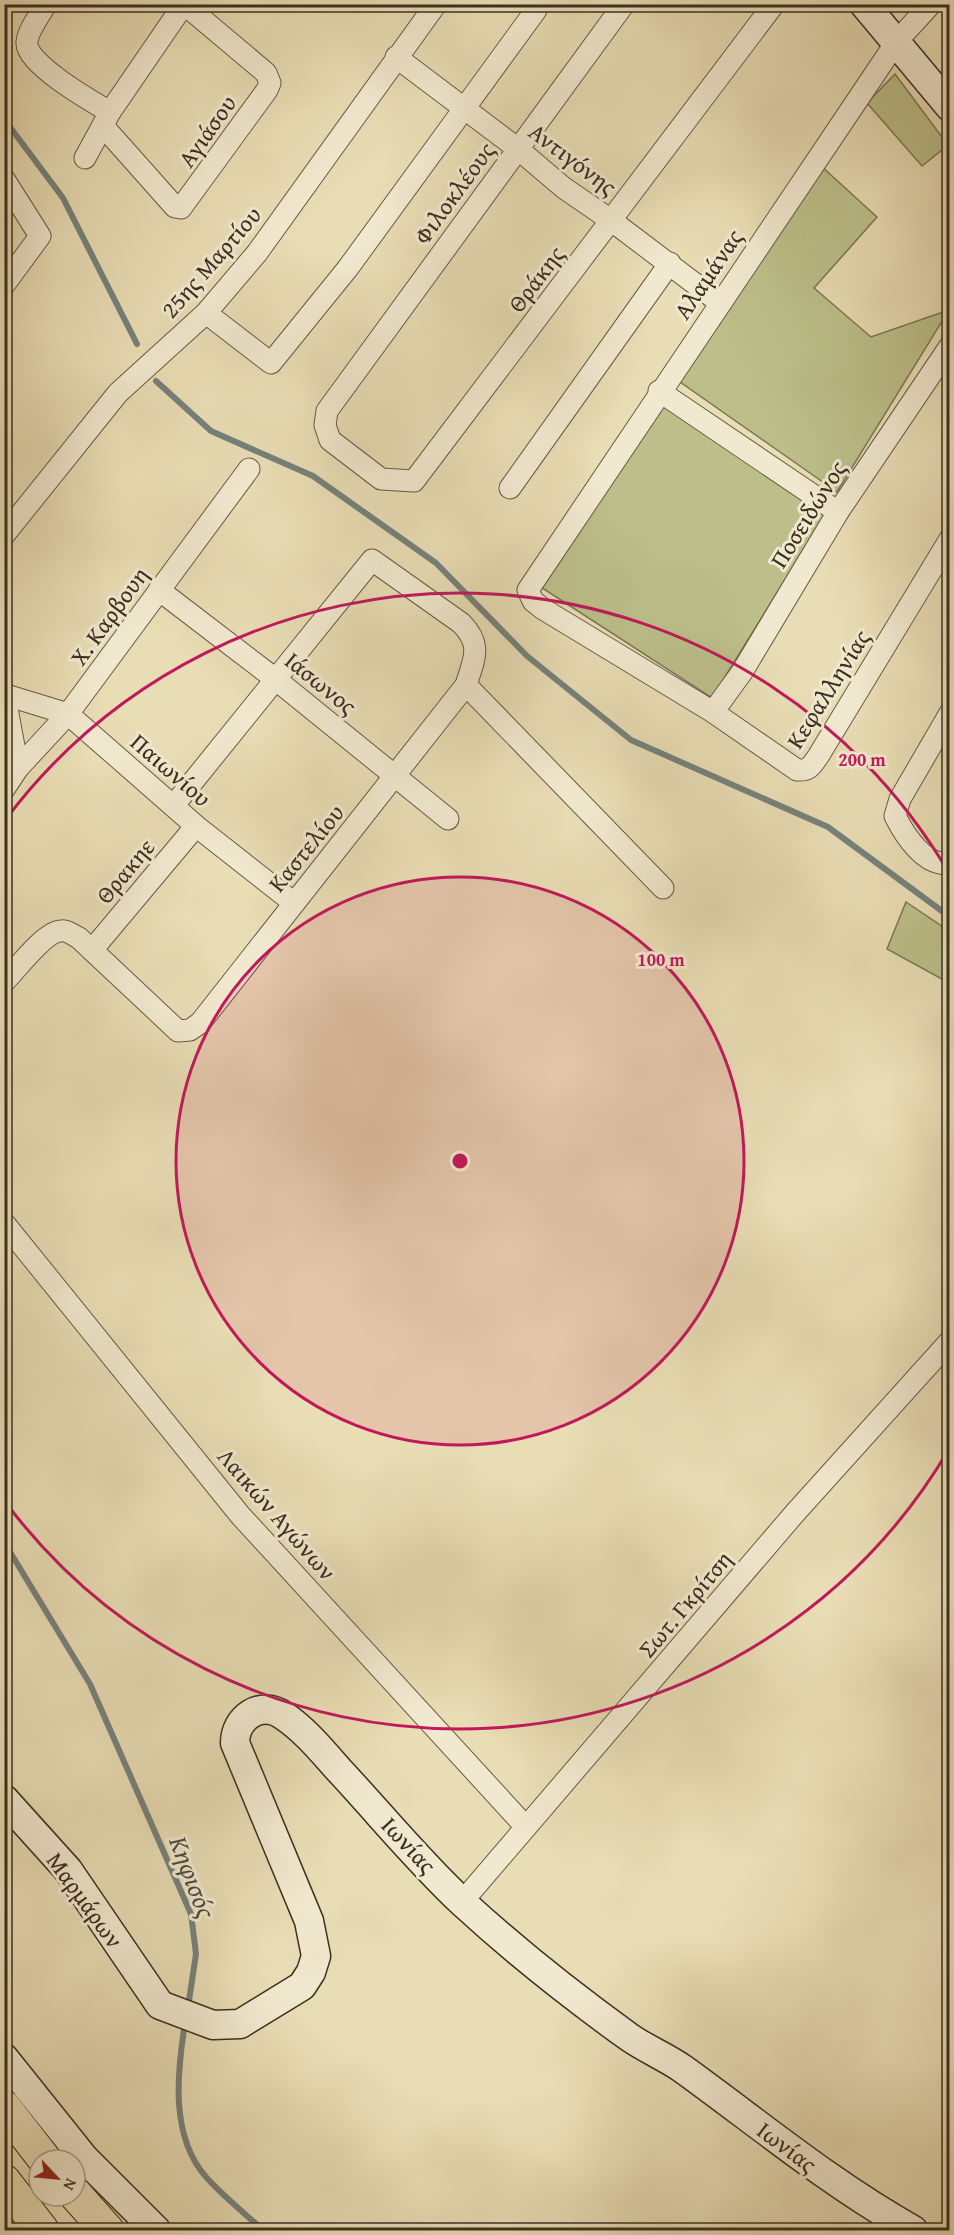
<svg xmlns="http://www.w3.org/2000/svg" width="954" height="2235" font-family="'Gentium Book Plus',serif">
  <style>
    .green { fill: #bcbf8a; stroke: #7c7855; stroke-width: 1.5 }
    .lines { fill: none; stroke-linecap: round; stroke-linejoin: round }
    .stream { stroke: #76827c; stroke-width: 6 }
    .street-casing { stroke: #665b45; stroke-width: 23 }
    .secondary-casing { stroke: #3b3020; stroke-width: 31 }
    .highway-casing { stroke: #3b3020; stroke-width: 35 }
    .street { stroke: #f1e9cf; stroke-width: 21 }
    .secondary { stroke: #f1e9cf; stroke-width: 28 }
    .highway { stroke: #e9ddb5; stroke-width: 33 }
    .ring { fill: none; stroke: #c2185b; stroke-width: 3 }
    .labels { text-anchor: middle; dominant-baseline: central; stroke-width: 6; stroke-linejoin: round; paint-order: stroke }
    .street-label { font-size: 24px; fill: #3b3020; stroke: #f1e9cf }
    .water-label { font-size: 26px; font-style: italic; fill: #4f4b3f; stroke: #f1e9cf }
    .centre { fill: #c2185b; stroke: #f1e9cf; stroke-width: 3 }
    .ring-label { font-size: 18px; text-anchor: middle; font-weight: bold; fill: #c2185b; stroke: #f1e9cf; stroke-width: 6; stroke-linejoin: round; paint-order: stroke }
  </style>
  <rect width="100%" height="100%" fill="#e9ddb5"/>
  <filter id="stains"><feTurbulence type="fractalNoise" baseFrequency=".00333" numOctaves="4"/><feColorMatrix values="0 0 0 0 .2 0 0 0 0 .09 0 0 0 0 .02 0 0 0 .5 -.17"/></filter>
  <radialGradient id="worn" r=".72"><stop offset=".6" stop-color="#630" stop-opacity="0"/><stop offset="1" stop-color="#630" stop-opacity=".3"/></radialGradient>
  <g class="green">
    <path d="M 895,74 L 948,145 L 922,166 L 867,103 Z"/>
    <path d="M 820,165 L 877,217 L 814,288 L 871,337 L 949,310 L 837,492 L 673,377 Z"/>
    <path d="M 659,400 L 826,513 L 712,698 L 533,582 Z"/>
    <path d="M 906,902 L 949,931 L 949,983 L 887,949 Z"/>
  </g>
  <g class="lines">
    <g class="stream">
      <path d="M 4,119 L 63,198 L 137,344"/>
      <path d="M 156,381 L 211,431 L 313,476 L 436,563 L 527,656 L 631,740 L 828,827 L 950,917"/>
      <path d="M 4,1542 L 90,1684 L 191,1914 L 196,1954 L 188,2007"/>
      <path d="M 185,2023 C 177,2073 170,2136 206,2177 C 223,2196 244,2213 263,2230"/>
    </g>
    <defs>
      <g id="street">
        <path d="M 46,4 C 40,15 28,30 27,42 C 24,63 93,102 110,112"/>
        <path d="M 624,4 L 327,411 L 325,425 L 330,440 L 381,479 L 414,481 L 774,4"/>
        <path d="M 931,4 L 897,41 L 528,590 L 533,601 L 543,609 L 713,712 L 797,770 C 810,771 812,765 819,755 L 950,539"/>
        <path d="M 396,57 L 518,149 L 564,188 L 612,221 L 719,302"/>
        <path d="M 103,126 L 175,207 L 181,208 L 267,90 L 270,83 L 266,73 L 184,4"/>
        <path d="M 85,158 L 110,112 L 184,4"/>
        <path d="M 4,179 L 40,236 L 4,285"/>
        <path d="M 206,313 L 271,363 L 348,268 L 536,10"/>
        <path d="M 659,391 L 838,512"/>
        <path d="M 510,488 L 670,263"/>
        <path d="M 4,535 L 118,393 L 206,313 L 257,253 L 436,4"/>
        <path d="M 159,590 L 274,678 L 448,819"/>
        <path d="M 466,685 L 663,888"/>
        <path d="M 4,692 L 18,768"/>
        <path d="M 6,695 L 68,714 L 196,826 L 294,903"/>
        <path d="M 713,712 L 742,672 L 838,512 L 950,346"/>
        <path d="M 950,713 L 900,799 L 895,816 C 904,834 925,868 950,863"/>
        <path d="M 4,789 L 18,768 L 68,714 L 249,469"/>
        <path d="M 92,950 L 196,826"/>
        <path d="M 4,982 C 16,970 45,931 61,931 C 67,930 73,935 79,938 L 178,1031 L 190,1030 L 200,1023 L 466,685 C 474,659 483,645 461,623 L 372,560 L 174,805"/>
        <path d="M 4,1223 L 240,1515 L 525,1826"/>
        <path d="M 462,1902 L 795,1513 L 950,1341"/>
      </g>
      <g id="secondary">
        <path d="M 864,4 L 950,107"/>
        <path d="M 4,1799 L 68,1870 L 160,2005 L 213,2025 L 240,2024 L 302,1986 L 311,1972 L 316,1956 L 309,1921 L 235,1743 C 235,1718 261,1699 284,1716 C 305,1730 322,1751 339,1770 C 380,1814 419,1862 463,1903 C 514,1950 572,1996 629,2037 C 646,2049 666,2057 683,2069 C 759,2124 831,2184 913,2230"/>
        <path d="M 4,2058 L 84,2158 L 156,2230"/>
      </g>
      <g id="highway">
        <path d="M 4,2107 L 45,2160"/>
        <path d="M 4,2181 L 42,2230"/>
        <path d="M 75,2194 L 107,2230"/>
      </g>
    </defs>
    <use href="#street" class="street-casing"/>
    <use href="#secondary" class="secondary-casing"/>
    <use href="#highway" class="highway-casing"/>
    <use href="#street" class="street"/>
    <use href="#secondary" class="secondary"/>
    <use href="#highway" class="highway"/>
  </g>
  <circle cx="460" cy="1161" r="284" fill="#c2185b" fill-opacity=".12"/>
  <g class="ring">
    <circle cx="460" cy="1161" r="284"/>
    <path d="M949 1449A568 568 0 0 1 6 1503M6 819A568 568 0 0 1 949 873"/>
  </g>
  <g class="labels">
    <g class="street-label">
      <text transform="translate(207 131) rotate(-55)">Αγιάσου</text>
      <text transform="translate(573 159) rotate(37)">Αντιγόνης</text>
      <text transform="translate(454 193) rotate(-54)">Φιλοκλέους</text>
      <text transform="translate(211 262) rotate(-49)">25ης Μαρτίου</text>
      <text transform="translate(708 274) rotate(-56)">Αλαμάνας</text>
      <text transform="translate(536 279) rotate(-53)">Θράκης</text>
      <text transform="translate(808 514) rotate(-58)">Ποσειδώνος</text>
      <text transform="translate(109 616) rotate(-54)">Χ. Καρβουη</text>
      <text transform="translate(321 683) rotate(39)">Ιάσωνος</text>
      <text transform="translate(828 689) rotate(-58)">Κεφαλληνίας</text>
      <text transform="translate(171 770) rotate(41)">Παιωνίου</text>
      <text transform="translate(306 848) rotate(-51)">Καστελίου</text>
      <text transform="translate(125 871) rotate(-50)">Θρακηε</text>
      <text transform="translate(277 1514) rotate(49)">Λαικών Αγώνων</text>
      <text transform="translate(685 1604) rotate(-50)">Σωτ. Γκρίτση</text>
      <text transform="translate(409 1845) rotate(47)">Ιωνίας</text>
      <text transform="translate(85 1900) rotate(54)">Μαρμάρων</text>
      <text transform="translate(787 2147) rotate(37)">Ιωνίας</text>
    </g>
    <g class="water-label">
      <text transform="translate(193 1877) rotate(69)">Κηφισός</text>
    </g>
  </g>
  <circle cx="460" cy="1161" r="9" class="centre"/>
  <g class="ring-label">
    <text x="862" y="766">200 m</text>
    <text x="661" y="966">100 m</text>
  </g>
  <rect width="954" height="2235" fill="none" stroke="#e9ddb5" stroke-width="24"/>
  <rect x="6" y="6" width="942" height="2223" fill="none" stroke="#3b3020" stroke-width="3"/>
  <rect x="12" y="12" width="930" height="2211" fill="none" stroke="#3b3020" stroke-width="1.5"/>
  <g transform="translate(57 2178) rotate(116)"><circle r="28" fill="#f1e9cf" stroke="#a89f89" stroke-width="1.5"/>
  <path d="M0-4.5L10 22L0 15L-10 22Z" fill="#8f2418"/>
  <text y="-9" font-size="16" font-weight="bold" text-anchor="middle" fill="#3b3020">N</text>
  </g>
  <rect width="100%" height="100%" filter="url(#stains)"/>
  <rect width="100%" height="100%" fill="url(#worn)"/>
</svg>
